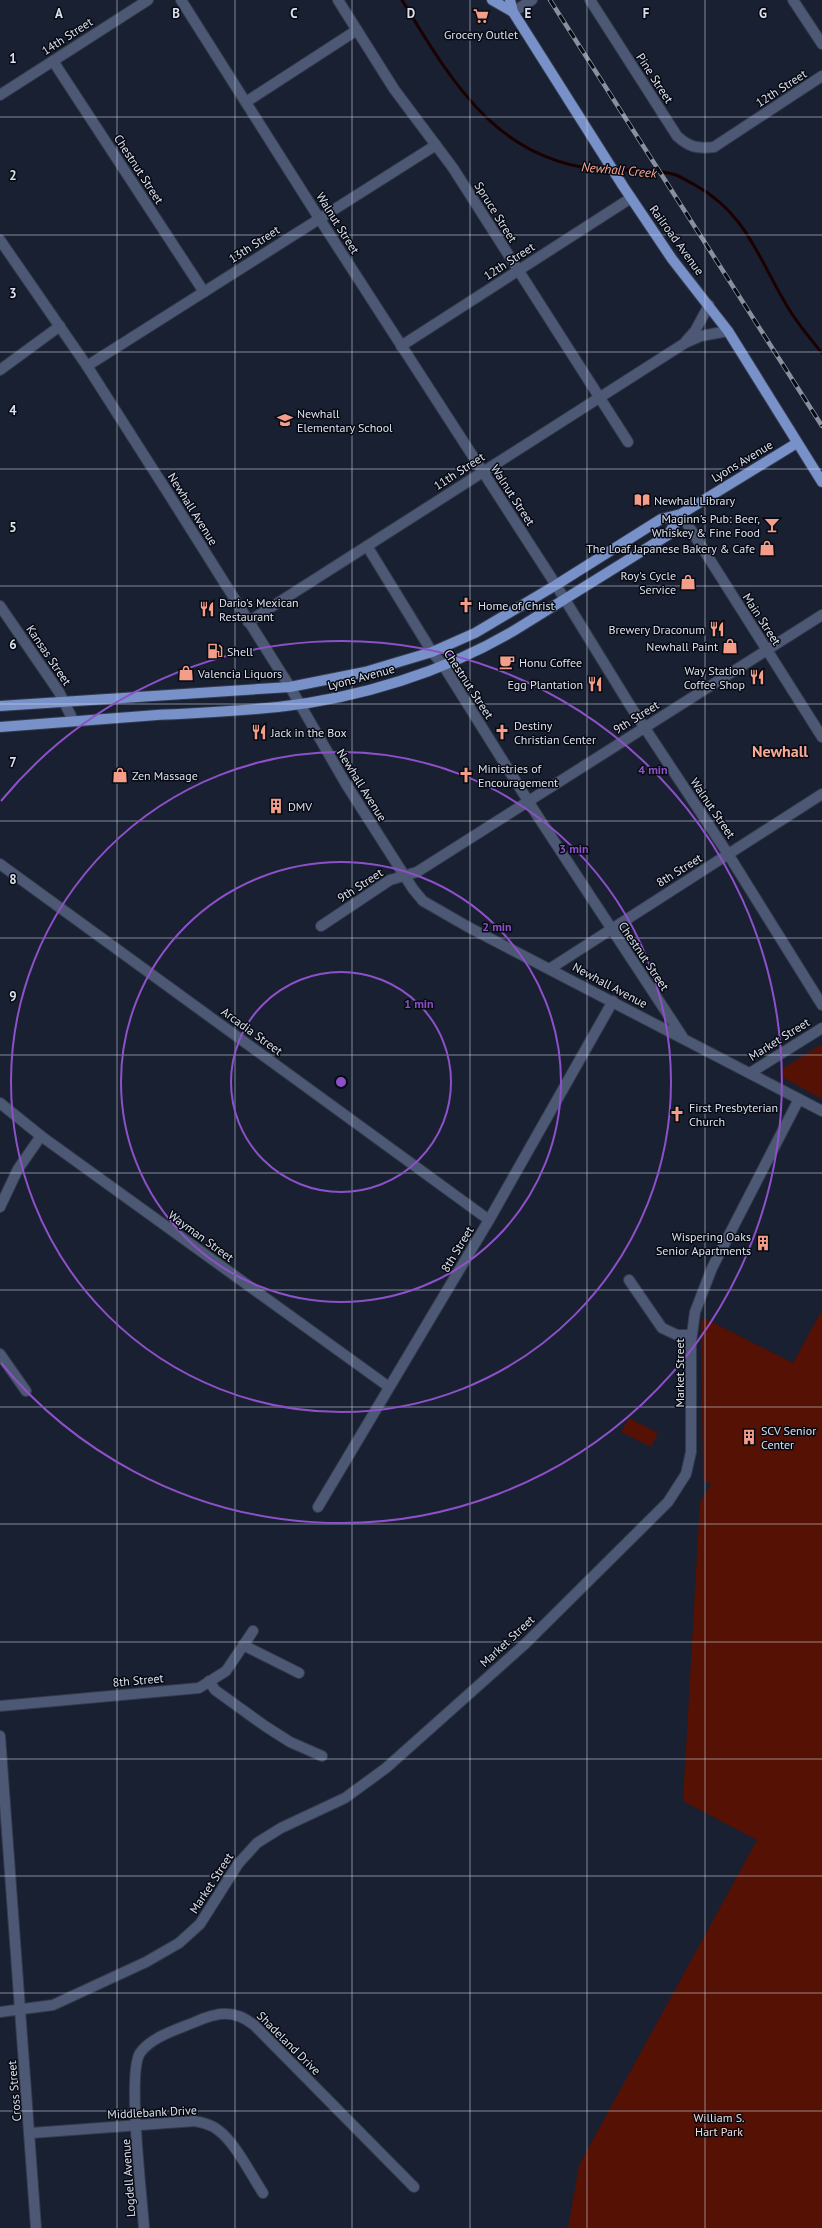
<svg xmlns="http://www.w3.org/2000/svg" width="822" height="2228" font-family="'PT Sans',sans-serif">
  <style>
    .green { fill: #551103 }
    .lines { fill: none; stroke-linecap: round; stroke-linejoin: round }
    .stream { stroke: #1b0000; stroke-width: 3 }
    .minor-casing { stroke: #333b4c; stroke-width: 12 }
    .major-casing { stroke: #333b4c; stroke-width: 12 }
    .minor { stroke: #4d5974; stroke-width: 10 }
    .major { stroke: #7891c9; stroke-width: 10 }
    .rail-casing { stroke: #89909f; stroke-width: 4.5 }
    .rail { stroke: #070a12; stroke-width: 3; stroke-dasharray: 9; stroke-linecap: butt }
    .grid { fill: none; stroke: #dae0ed; stroke-width: 1; stroke-opacity: 0.55 }
    .ring { fill: none; stroke: #8e50c8; stroke-width: 2 }
    .labels { text-anchor: middle; dominant-baseline: central; stroke-width: 3; stroke-linejoin: round; paint-order: stroke }
    .poi-label { font-size: 12px; fill: #dae0ed; stroke: #070a12; text-anchor: start }
    .street-label { font-size: 12px; fill: #dae0ed; stroke: #070a12 }
    .park-label { font-size: 12px; fill: #f4dcd7; stroke: #070a12 }
    .water-label { font-size: 13px; font-style: italic; fill: #ffa894; stroke: #070a12 }
    .district-label { font-size: 16px; font-weight: bold; fill: #f9a896; stroke: #070a12 }
    .grid-label { font-size: 13px; text-anchor: middle; font-weight: bold; fill: #dae0ed; stroke: #070a12; stroke-width: 3; stroke-linejoin: round; paint-order: stroke }
    .centre { fill: #8e50c8; stroke: #070a12; stroke-width: 2 }
    .ring-label { font-size: 12px; text-anchor: middle; font-weight: bold; fill: #8e50c8; stroke: #070a12; stroke-width: 3; stroke-linejoin: round; paint-order: stroke }
  </style>
  <rect width="100%" height="100%" fill="#182032"/>
  <g class="green">
    <path d="M 822,1044 L 822,1099 L 782,1077 L 782,1069 Z"/>
    <path d="M 822,1310 L 822,2228 L 568,2228 L 579,2165 L 757,1840 L 683,1801 L 700,1502 L 711,1484 L 703,1480 L 701,1320 L 706,1319 L 712,1322 L 793,1363 Z"/>
    <path d="M 629,1418 L 658,1433 L 651,1447 L 621,1432 Z"/>
  </g>
  <g class="lines">
    <g class="stream">
      <path d="M 402,0 C 453,84 500,166 610,170"/>
      <path d="M 616,170 C 635,170 657,169 676,175 C 683,178 689,182 695,185 C 744,212 757,254 783,299 C 794,319 808,336 822,353"/>
    </g>
    <defs>
      <g id="minor">
        <path d="M 181,0 L 319,218 L 556,585 L 631,707 L 728,854 L 822,1005"/>
        <path d="M 338,0 L 394,89 L 453,168 L 628,442"/>
        <path d="M 590,0 L 677,136 C 689,147 697,149 714,147 L 822,76"/>
        <path d="M 793,0 L 822,44"/>
        <path d="M 513,12 L 532,0"/>
        <path d="M 53,61 L 204,292"/>
        <path d="M 0,95 L 148,0"/>
        <path d="M 246,102 L 357,30"/>
        <path d="M 0,240 L 87,366 L 168,493 L 290,687 L 346,784 L 413,889 L 423,901 L 470,928 L 822,1111"/>
        <path d="M 686,341 L 695,331 L 709,305"/>
        <path d="M 401,346 L 631,198"/>
        <path d="M 87,366 L 436,145"/>
        <path d="M 0,370 L 60,326"/>
        <path d="M 681,514 L 822,737"/>
        <path d="M 367,546 L 432,652 L 443,665 L 535,812 L 682,1036"/>
        <path d="M 0,606 L 59,692 L 73,720"/>
        <path d="M 248,622 L 685,343 L 701,336 L 728,331"/>
        <path d="M 0,864 L 489,1220"/>
        <path d="M 321,926 L 390,880 L 417,872 L 822,615"/>
        <path d="M 551,968 L 822,794"/>
        <path d="M 750,1073 L 822,1028"/>
        <path d="M 0,1103 L 41,1136 L 389,1387"/>
        <path d="M 0,1207 L 18,1169 L 41,1136"/>
        <path d="M 629,1280 L 662,1328 L 677,1335 L 691,1335"/>
        <path d="M 0,1354 L 26,1391"/>
        <path d="M 318,1507 L 489,1220 L 613,1001"/>
        <path d="M 243,1645 L 299,1673"/>
        <path d="M 209,1681 L 215,1690 L 265,1726 L 290,1742 L 322,1756"/>
        <path d="M 0,1706 L 199,1688 L 226,1671 L 253,1631"/>
        <path d="M 0,1736 L 36,2228"/>
        <path d="M 0,2012 L 53,2005 L 146,1962 L 179,1943 L 200,1924 L 238,1864 L 257,1843 L 281,1828 L 345,1798 L 386,1768 L 525,1644 L 668,1502 L 686,1474 L 691,1452 L 691,1342 L 695,1312 L 712,1268 L 799,1099"/>
        <path d="M 31,2133 L 195,2121 C 203,2123 211,2124 218,2130 C 235,2142 251,2175 263,2193"/>
        <path d="M 144,2228 C 142,2198 127,2073 140,2053 C 151,2037 178,2029 195,2022 C 217,2012 234,2009 254,2025 L 414,2187"/>
      </g>
      <g id="major">
        <path d="M 492,0 L 513,12"/>
        <path d="M 510,0 L 513,12 L 623,186 L 672,259 L 728,331 L 822,482"/>
        <path d="M 0,706 L 290,687 L 365,672 L 432,652 L 475,633 L 556,585 L 661,519 L 681,514 L 797,443"/>
        <path d="M 0,727 C 52,723 105,719 157,715 C 197,713 238,711 278,707 C 360,698 444,672 515,630 L 668,535 L 681,514"/>
      </g>
    </defs>
    <use href="#minor" class="minor-casing"/>
    <use href="#major" class="major-casing"/>
    <use href="#minor" class="minor"/>
    <use href="#major" class="major"/>
    <defs>
      <path id="rail" d="M 550,0 L 822,426"/>
    </defs>
    <use href="#rail" class="rail-casing"/>
    <use href="#rail" class="rail"/>
  </g>
  <path class="grid" d="M 117,0 L 117,2228M 235,0 L 235,2228M 352,0 L 352,2228M 470,0 L 470,2228M 587,0 L 587,2228M 705,0 L 705,2228M 0,117 L 822,117M 0,235 L 822,235M 0,352 L 822,352M 0,469 L 822,469M 0,586 L 822,586M 0,704 L 822,704M 0,821 L 822,821M 0,938 L 822,938M 0,1055 L 822,1055M 0,1173 L 822,1173M 0,1290 L 822,1290M 0,1407 L 822,1407M 0,1524 L 822,1524M 0,1642 L 822,1642M 0,1759 L 822,1759M 0,1876 L 822,1876M 0,1993 L 822,1993M 0,2111 L 822,2111"/>
  <g class="ring">
    <circle cx="341" cy="1082" r="110"/>
    <circle cx="341" cy="1082" r="220"/>
    <circle cx="341" cy="1082" r="330"/>
    <path d="M1 801A441 441 0 1 1 1 1363"/>
  </g>
  <defs>
    <symbol id="supermarket-bare" viewBox="-9 -9 18 18"><path d="M-6-5.5h2.5l.6 2H6L4.5 2H-2.5L-4.4-4H-6ZM-1.5 3.2a1.3 1.3 0 1 0 .1 0ZM3 3.2a1.3 1.3 0 1 0 .1 0Z" fill="#f49e8a" stroke="#070a12" stroke-width="2.5" paint-order="stroke"/></symbol>
    <symbol id="school-bare" viewBox="-9 -9 18 18"><path d="M0-5L7-2L0 1L-7-2ZM-4 1L0 2.5L4 1V4Q0 6-4 4Z" fill="#f49e8a" stroke="#070a12" stroke-width="2.5" paint-order="stroke"/></symbol>
    <symbol id="library-bare" viewBox="-9 -9 18 18"><path d="M-6-4Q-3-5.5-.7-3.5V5Q-3 3-6 4ZM6-4Q3-5.5 .7-3.5V5Q3 3 6 4Z" fill="#f49e8a" stroke="#070a12" stroke-width="2.5" paint-order="stroke"/></symbol>
    <symbol id="bar-bare" viewBox="-9 -9 18 18"><path d="M-6-5H6L.8 .8V4.5H3.5V6h-7V4.5H-.8V.8Z" fill="#f49e8a" stroke="#070a12" stroke-width="2.5" paint-order="stroke"/></symbol>
    <symbol id="shop-bare" viewBox="-9 -9 18 18"><path d="M-5-2.5h2.3a2.7 3.5 0 0 1 5.4 0H5L5.5 6h-11ZM-1.5-2.5h3a1.5 2.3 0 0 0-3 0Z" fill="#f49e8a" stroke="#070a12" stroke-width="2.5" paint-order="stroke"/></symbol>
    <symbol id="church-bare" viewBox="-9 -9 18 18"><path d="M-1.2-6h2.4v3.5h3.3v2.4h-3.3V6h-2.4V-.1h-3.3v-2.4h3.3Z" fill="#f49e8a" stroke="#070a12" stroke-width="2.5" paint-order="stroke"/></symbol>
    <symbol id="restaurant-bare" viewBox="-9 -9 18 18"><path d="M-5-6h1v4h1v-4h1v4h1v-4h1v5L-1.5 .5V6h-2V.5L-5-1ZM5-6V6H3V1.5H1.5Q1.5-4 5-6Z" fill="#f49e8a" stroke="#070a12" stroke-width="2.5" paint-order="stroke"/></symbol>
    <symbol id="fuel-bare" viewBox="-9 -9 18 18"><path d="M-5.5-6h7V0h2V4h1.3V-2.5L3-4.5l.8-.8L6-3V5H2.5V1h-1V6h-7ZM-4.2-4.7v3.2H.2V-4.7Z" fill="#f49e8a" stroke="#070a12" stroke-width="2.5" paint-order="stroke"/></symbol>
    <symbol id="cafe-bare" viewBox="-9 -9 18 18"><path d="M-5.5-4.5H6V0H3Q3 3.5 0 3.5H-2.5Q-5.5 3.5-5.5 0ZM3-3.2v2h1.7v-2ZM-6 4.5H4V6H-6Z" fill="#f49e8a" stroke="#070a12" stroke-width="2.5" paint-order="stroke"/></symbol>
    <symbol id="building-bare" viewBox="-9 -9 18 18"><path d="M-4-6H4V6H1V3H-1V6H-4ZM-2.5-4.3h1.7v1.8h-1.7ZM.8-4.3h1.7v1.8H.8ZM-2.5-1h1.7V.8h-1.7ZM.8-1h1.7V.8H.8Z" fill="#f49e8a" stroke="#070a12" stroke-width="2.5" paint-order="stroke"/></symbol>
  </defs>
  <g fill-rule="evenodd">
    <use href="#supermarket-bare" x="470" y="5" width="22" height="22"/>
    <use href="#school-bare" x="274" y="409" width="22" height="22"/>
    <use href="#library-bare" x="631" y="489" width="22" height="22"/>
    <use href="#bar-bare" x="761" y="514" width="22" height="22"/>
    <use href="#shop-bare" x="756" y="537" width="22" height="22"/>
    <use href="#shop-bare" x="677" y="571" width="22" height="22"/>
    <use href="#church-bare" x="455" y="594" width="22" height="22"/>
    <use href="#restaurant-bare" x="196" y="598" width="22" height="22"/>
    <use href="#restaurant-bare" x="706" y="618" width="22" height="22"/>
    <use href="#shop-bare" x="719" y="635" width="22" height="22"/>
    <use href="#fuel-bare" x="204" y="640" width="22" height="22"/>
    <use href="#cafe-bare" x="496" y="651" width="22" height="22"/>
    <use href="#shop-bare" x="175" y="662" width="22" height="22"/>
    <use href="#restaurant-bare" x="746" y="666" width="22" height="22"/>
    <use href="#restaurant-bare" x="584" y="673" width="22" height="22"/>
    <use href="#restaurant-bare" x="248" y="721" width="22" height="22"/>
    <use href="#church-bare" x="491" y="721" width="22" height="22"/>
    <use href="#shop-bare" x="109" y="764" width="22" height="22"/>
    <use href="#church-bare" x="455" y="764" width="22" height="22"/>
    <use href="#building-bare" x="265" y="795" width="22" height="22"/>
    <use href="#church-bare" x="666" y="1103" width="22" height="22"/>
    <use href="#building-bare" x="752" y="1232" width="22" height="22"/>
    <use href="#building-bare" x="738" y="1426" width="22" height="22"/>
  </g>
  <g class="labels">
    <g class="poi-label">
      <text x="481" y="34" text-anchor="middle">Grocery Outlet</text>
      <text x="297" y="413">Newhall<tspan x="297" dy="14">Elementary School</tspan></text>
      <text x="654" y="500">Newhall Library</text>
      <text x="760" y="518" text-anchor="end">Maginn's Pub: Beer,<tspan x="760" dy="14">Whiskey &amp; Fine Food</tspan></text>
      <text x="755" y="548" text-anchor="end">The Loaf Japanese Bakery &amp; Cafe</text>
      <text x="676" y="575" text-anchor="end">Roy's Cycle<tspan x="676" dy="14">Service</tspan></text>
      <text x="219" y="602">Dario's Mexican<tspan x="219" dy="14">Restaurant</tspan></text>
      <text x="478" y="605">Home of Christ</text>
      <text x="705" y="629" text-anchor="end">Brewery Draconum</text>
      <text x="718" y="646" text-anchor="end">Newhall Paint</text>
      <text x="227" y="651">Shell</text>
      <text x="519" y="662">Honu Coffee</text>
      <text x="745" y="670" text-anchor="end">Way Station<tspan x="745" dy="14">Coffee Shop</tspan></text>
      <text x="198" y="673">Valencia Liquors</text>
      <text x="583" y="684" text-anchor="end">Egg Plantation</text>
      <text x="514" y="725">Destiny<tspan x="514" dy="14">Christian Center</tspan></text>
      <text x="271" y="732">Jack in the Box</text>
      <text x="478" y="768">Ministries of<tspan x="478" dy="14">Encouragement</tspan></text>
      <text x="132" y="775">Zen Massage</text>
      <text x="288" y="806">DMV</text>
      <text x="689" y="1107">First Presbyterian<tspan x="689" dy="14">Church</tspan></text>
      <text x="751" y="1236" text-anchor="end">Wispering Oaks<tspan x="751" dy="14">Senior Apartments</tspan></text>
      <text x="761" y="1430">SCV Senior<tspan x="761" dy="14">Center</tspan></text>
    </g>
    <g class="street-label">
      <text transform="translate(67 36) rotate(-33)">14th Street</text>
      <text transform="translate(655 78) rotate(57)">Pine Street</text>
      <text transform="translate(781 88) rotate(-33)">12th Street</text>
      <text transform="translate(139 169) rotate(57)">Chestnut Street</text>
      <text transform="translate(496 212) rotate(58)">Spruce Street</text>
      <text transform="translate(338 223) rotate(58)">Walnut Street</text>
      <text transform="translate(677 240) rotate(54)">Railroad Avenue</text>
      <text transform="translate(254 244) rotate(-33)">13th Street</text>
      <text transform="translate(509 261) rotate(-33)">12th Street</text>
      <text transform="translate(742 461) rotate(-31)">Lyons Avenue</text>
      <text transform="translate(459 471) rotate(-33)">11th Street</text>
      <text transform="translate(513 495) rotate(57)">Walnut Street</text>
      <text transform="translate(193 509) rotate(58)">Newhall Avenue</text>
      <text transform="translate(762 619) rotate(57)">Main Street</text>
      <text transform="translate(49 655) rotate(56)">Kansas Street</text>
      <text transform="translate(361 677) rotate(-15)">Lyons Avenue</text>
      <text transform="translate(469 684) rotate(57)">Chestnut Street</text>
      <text transform="translate(636 717) rotate(-32)">9th Street</text>
      <text transform="translate(362 785) rotate(58)">Newhall Avenue</text>
      <text transform="translate(713 808) rotate(56)">Walnut Street</text>
      <text transform="translate(679 870) rotate(-32)">8th Street</text>
      <text transform="translate(360 885) rotate(-33)">9th Street</text>
      <text transform="translate(644 956) rotate(56)">Chestnut Street</text>
      <text transform="translate(610 985) rotate(28)">Newhall Avenue</text>
      <text transform="translate(252 1031) rotate(36)">Arcadia Street</text>
      <text transform="translate(779 1039) rotate(-32)">Market Street</text>
      <text transform="translate(201 1236) rotate(36)">Wayman Street</text>
      <text transform="translate(457 1249) rotate(-59)">8th Street</text>
      <text transform="translate(679 1373) rotate(-90)">Market Street</text>
      <text transform="translate(507 1641) rotate(-43)">Market Street</text>
      <text transform="translate(138 1680) rotate(-5)">8th Street</text>
      <text transform="translate(211 1883) rotate(-57)">Market Street</text>
      <text transform="translate(289 2043) rotate(45)">Shadeland Drive</text>
      <text transform="translate(14 2091) rotate(-95)">Cross Street</text>
      <text transform="translate(152 2112) rotate(-3)">Middlebank Drive</text>
      <text transform="translate(128 2178) rotate(-94)">Logdell Avenue</text>
    </g>
    <g class="park-label">
      <text x="719" y="2117">William S.<tspan x="719" dy="14">Hart Park</tspan></text>
    </g>
    <g class="water-label">
      <text transform="translate(619 170) rotate(5)">Newhall Creek</text>
    </g>
    <g class="district-label">
      <text x="780" y="751">Newhall</text>
    </g>
  </g>
  <g class="grid-label">
    <text x="59" y="18">A</text>
    <text x="176" y="18">B</text>
    <text x="294" y="18">C</text>
    <text x="411" y="18">D</text>
    <text x="528" y="18">E</text>
    <text x="646" y="18">F</text>
    <text x="763" y="18">G</text>
    <text x="13" y="63">1</text>
    <text x="13" y="180">2</text>
    <text x="13" y="298">3</text>
    <text x="13" y="415">4</text>
    <text x="13" y="532">5</text>
    <text x="13" y="649">6</text>
    <text x="13" y="767">7</text>
    <text x="13" y="884">8</text>
    <text x="13" y="1001">9</text>
  </g>
  <circle cx="341" cy="1082" r="6" class="centre"/>
  <g class="ring-label">
    <text x="653" y="774">4 min</text>
    <text x="574" y="853">3 min</text>
    <text x="497" y="931">2 min</text>
    <text x="419" y="1008">1 min</text>
  </g>
</svg>
